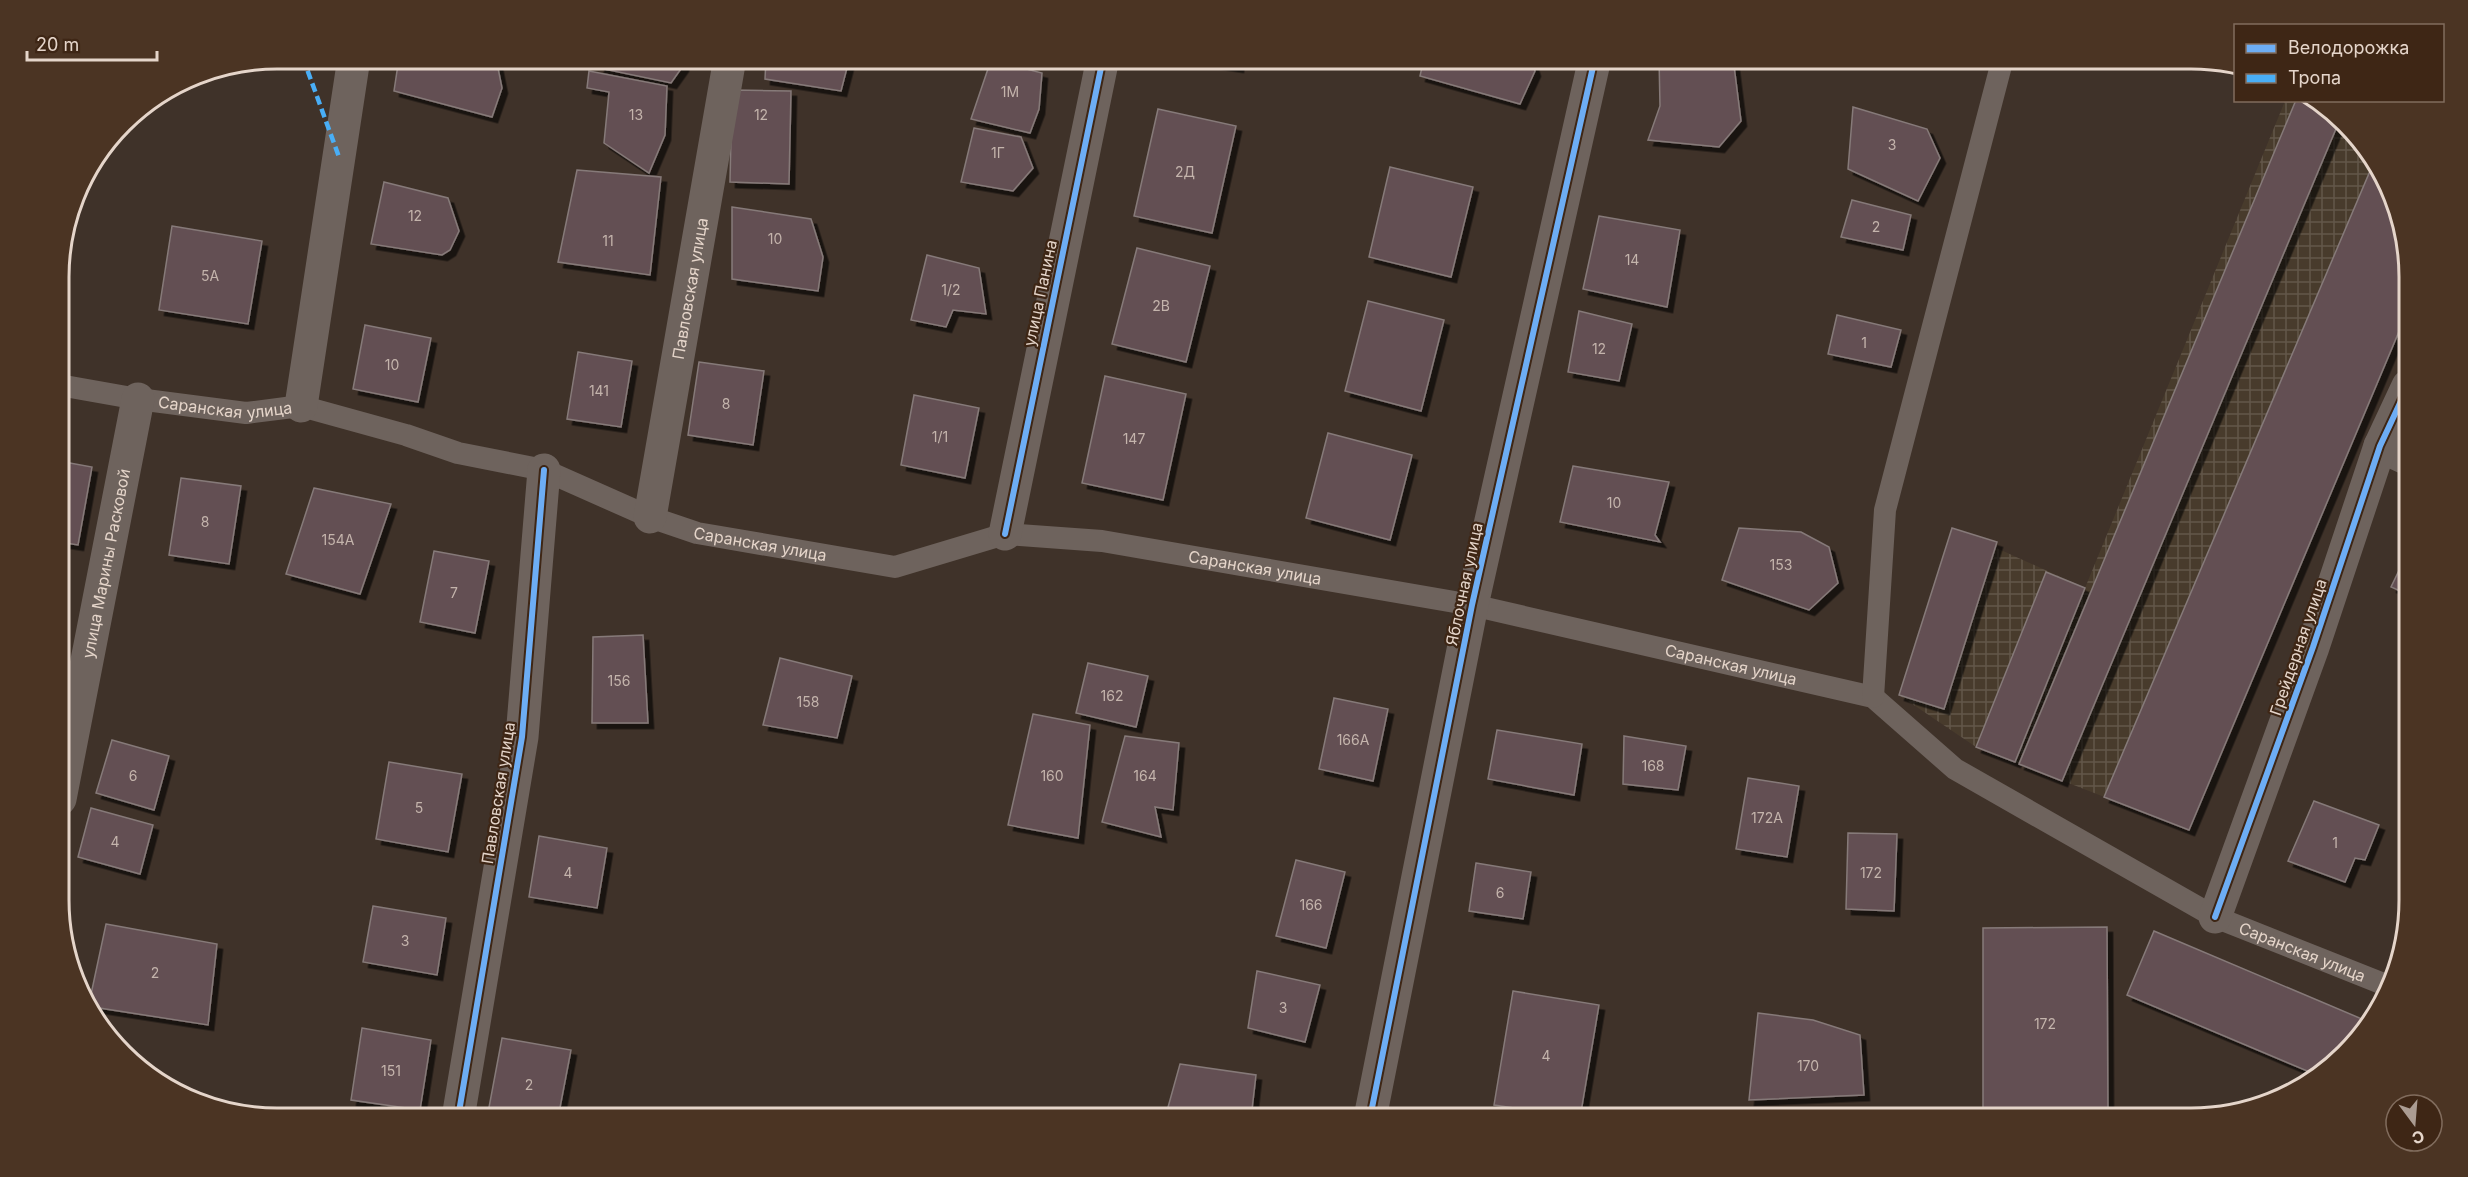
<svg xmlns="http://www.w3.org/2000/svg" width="2468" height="1177" font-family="Inter,sans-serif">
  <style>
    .industrial { fill: url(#industrial-grid) }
    .building { fill: #635053; stroke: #867a79; stroke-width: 1.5; filter: url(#shadow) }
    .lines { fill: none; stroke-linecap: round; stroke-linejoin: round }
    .service { stroke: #6e635d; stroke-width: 22 }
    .minor { stroke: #6e635d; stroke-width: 33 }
    .quiet { stroke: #49aef6; stroke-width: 4.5; stroke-dasharray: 9 4.5; stroke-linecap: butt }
    .cycleway-casing { stroke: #3e2615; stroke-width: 10 }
    .cycleway { stroke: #6dadf4; stroke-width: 6 }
    .labels { text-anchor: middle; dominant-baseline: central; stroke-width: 4.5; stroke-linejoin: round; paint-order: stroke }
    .number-label { font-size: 14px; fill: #c4b4ac }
    .street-label { font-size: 16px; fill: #e5d5ca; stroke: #3e2615 }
    .rim { fill: none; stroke: #e5d5ca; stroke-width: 3 }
  </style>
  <defs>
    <pattern id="industrial-grid" width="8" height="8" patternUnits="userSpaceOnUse" patternTransform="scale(1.5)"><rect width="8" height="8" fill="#483b2c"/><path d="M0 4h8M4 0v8" fill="none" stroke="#625649"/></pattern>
    <filter id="shadow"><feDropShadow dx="5.5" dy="5.5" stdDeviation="0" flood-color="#0009"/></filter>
  </defs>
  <rect width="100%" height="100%" fill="#3f3229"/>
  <path class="industrial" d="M 2285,101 L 2308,101 L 2365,144 L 2408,249 L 2189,830 L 1976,747 L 1899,695 L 1952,528 L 2085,588 Z"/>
  <g class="building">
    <path d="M 399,58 L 475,58 L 497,63 L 502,88 L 492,117 L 394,91 Z"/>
    <path d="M 601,58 L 683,58 L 683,66 L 671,83 L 599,68 Z"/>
    <path d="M 766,58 L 847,58 L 848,64 L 841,91 L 765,79 Z"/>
    <path d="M 1178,58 L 1239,58 L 1238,67 Z"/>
    <path d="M 1424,58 L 1531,58 L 1535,71 L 1520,104 L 1420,76 Z"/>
    <path d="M 1659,58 L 1733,58 L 1741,121 L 1719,147 L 1648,140 L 1660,106 Z"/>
    <path d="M 991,60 L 1042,73 L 1039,109 L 1030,133 L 971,119 Z"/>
    <path d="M 589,71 L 667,86 L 665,135 L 649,173 L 604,143 L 609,92 L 587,88 Z"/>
    <path d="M 732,90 L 791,91 L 789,184 L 730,182 Z"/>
    <path d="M 2296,100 L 2308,100 L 2338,124 L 2062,781 L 2019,764 Z"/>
    <path d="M 1853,107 L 1927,129 L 1940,158 L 1918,201 L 1848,169 Z"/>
    <path d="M 1158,109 L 1236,126 L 1212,233 L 1134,216 Z"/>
    <path d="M 974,128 L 1021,137 L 1033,168 L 1013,191 L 961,182 Z"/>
    <path d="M 2373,164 L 2408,249 L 2408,310 L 2189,830 L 2104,797 Z"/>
    <path d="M 1390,167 L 1473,187 L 1451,277 L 1369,257 Z"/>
    <path d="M 577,170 L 661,177 L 650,275 L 558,262 Z"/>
    <path d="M 384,182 L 448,198 L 459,231 L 450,250 L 442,255 L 371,244 Z"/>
    <path d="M 1852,200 L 1911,215 L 1903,250 L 1841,237 Z"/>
    <path d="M 732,207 L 811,219 L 823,257 L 818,291 L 732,279 Z"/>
    <path d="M 1599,216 L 1680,230 L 1667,307 L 1583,289 Z"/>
    <path d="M 172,226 L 262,241 L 248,324 L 159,310 Z"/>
    <path d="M 1137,248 L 1210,266 L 1186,362 L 1112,344 Z"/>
    <path d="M 927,255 L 979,268 L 986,314 L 953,310 L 946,327 L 911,320 Z"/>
    <path d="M 1368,301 L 1444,320 L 1421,411 L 1345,391 Z"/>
    <path d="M 1579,311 L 1632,324 L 1619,381 L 1568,372 Z"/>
    <path d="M 1837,315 L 1901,330 L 1891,367 L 1828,354 Z"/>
    <path d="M 365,325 L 431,338 L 418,402 L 353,389 Z"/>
    <path d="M 578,352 L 632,361 L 621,427 L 567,419 Z"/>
    <path d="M 699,362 L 764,371 L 753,445 L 688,435 Z"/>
    <path d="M 1105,376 L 1186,394 L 1163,500 L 1082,483 Z"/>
    <path d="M 914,395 L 979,408 L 965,478 L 901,465 Z"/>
    <path d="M 1328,433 L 1412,455 L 1390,540 L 1306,518 Z"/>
    <path d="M 59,461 L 92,467 L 78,545 L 60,542 Z"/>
    <path d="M 1573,466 L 1669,482 L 1655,535 L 1660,542 L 1560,522 Z"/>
    <path d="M 181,478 L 241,486 L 229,564 L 169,555 Z"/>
    <path d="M 314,488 L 391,504 L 360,594 L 286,574 Z"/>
    <path d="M 1739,528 L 1801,532 L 1829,547 L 1838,583 L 1809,610 L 1722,580 Z"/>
    <path d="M 1952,528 L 1997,542 L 1944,709 L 1899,695 Z"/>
    <path d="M 2409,550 L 2409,595 L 2391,587 Z"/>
    <path d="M 434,551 L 489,561 L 475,633 L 420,622 Z"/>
    <path d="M 2046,572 L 2085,588 L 2015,762 L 1976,747 Z"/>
    <path d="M 643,635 L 648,723 L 592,723 L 593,637 Z"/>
    <path d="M 780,658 L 852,676 L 837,738 L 763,725 Z"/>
    <path d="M 1088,663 L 1148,676 L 1136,727 L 1076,713 Z"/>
    <path d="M 1334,698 L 1388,709 L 1373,781 L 1319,769 Z"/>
    <path d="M 1033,714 L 1090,725 L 1078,838 L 1008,825 Z"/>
    <path d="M 1497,730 L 1582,744 L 1574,795 L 1488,779 Z"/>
    <path d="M 1125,736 L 1179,743 L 1173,810 L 1155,807 L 1161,837 L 1102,822 Z"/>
    <path d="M 1624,736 L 1686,746 L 1678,790 L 1623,784 Z"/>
    <path d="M 112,740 L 169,756 L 154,810 L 96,793 Z"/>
    <path d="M 389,762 L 462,774 L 448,852 L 376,839 Z"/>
    <path d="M 1748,778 L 1799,786 L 1787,857 L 1736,849 Z"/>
    <path d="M 2314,801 L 2379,825 L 2365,860 L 2355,858 L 2345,882 L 2288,861 Z"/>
    <path d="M 91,808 L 153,825 L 140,874 L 78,857 Z"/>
    <path d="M 1848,833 L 1897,834 L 1894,911 L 1846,909 Z"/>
    <path d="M 539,836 L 607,848 L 597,908 L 529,897 Z"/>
    <path d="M 1296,860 L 1345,872 L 1326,948 L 1276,936 Z"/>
    <path d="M 1476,863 L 1531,872 L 1523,919 L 1469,911 Z"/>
    <path d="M 373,906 L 446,918 L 437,975 L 363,962 Z"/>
    <path d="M 106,924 L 217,944 L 208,1025 L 93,1007 L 90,999 Z"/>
    <path d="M 2107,927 L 2108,1118 L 1983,1118 L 1983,928 Z"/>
    <path d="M 2154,931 L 2369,1022 L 2356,1044 L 2319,1076 L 2127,995 Z"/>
    <path d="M 1257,971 L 1320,985 L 1305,1042 L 1248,1028 Z"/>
    <path d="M 1513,991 L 1599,1005 L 1580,1118 L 1494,1105 Z"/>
    <path d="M 1758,1013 L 1813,1020 L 1860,1035 L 1864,1095 L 1749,1100 Z"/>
    <path d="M 362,1028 L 431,1040 L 420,1110 L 351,1100 Z"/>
    <path d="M 502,1038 L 571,1050 L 558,1118 L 487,1118 Z"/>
    <path d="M 1180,1064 L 1256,1075 L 1251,1118 L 1165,1118 Z"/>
  </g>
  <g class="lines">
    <g class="service">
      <path id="s1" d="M 59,385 L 138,399 L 246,413 L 301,406 L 406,435 L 458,453 L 544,470 L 650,517 L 697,533 L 895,567 L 1005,534 L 1102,541 L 1472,605 L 1873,697 L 1955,769 L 2215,917 L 2391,987"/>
      <path d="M 1873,697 L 1885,510 L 2003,58"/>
    </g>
    <g class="minor">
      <path d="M 301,406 L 354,58"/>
      <path d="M 2380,446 L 2408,459"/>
      <path id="s2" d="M 650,517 L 730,58"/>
      <path d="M 1005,534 L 1103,58"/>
      <path id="s3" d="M 60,799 L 138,399"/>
      <path d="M 2215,917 L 2313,647 L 2380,446 L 2408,386"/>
      <path d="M 458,1118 L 522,737 L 544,470"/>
      <path d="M 1370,1118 L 1472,605 L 1595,58"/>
    </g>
    <path class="quiet" d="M 303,58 L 339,157"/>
    <defs>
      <g id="cycleway">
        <path d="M 1005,534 L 1103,58"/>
        <path d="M 2215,917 L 2313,647 L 2380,446 L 2408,386"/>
        <path d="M 458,1118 L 522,737 L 544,470"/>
        <path d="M 1370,1118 L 1472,605 L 1595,58"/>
      </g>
    </defs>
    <use href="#cycleway" class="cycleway-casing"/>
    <use href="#cycleway" class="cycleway"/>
  </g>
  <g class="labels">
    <g class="number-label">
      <text x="1010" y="91">1М</text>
      <text x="636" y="114">13</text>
      <text x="761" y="114">12</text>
      <text x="1892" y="144">3</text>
      <text x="998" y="152">1Г</text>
      <text x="1185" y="171">2Д</text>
      <text x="415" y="215">12</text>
      <text x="1876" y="226">2</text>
      <text x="775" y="238">10</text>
      <text x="608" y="240">11</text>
      <text x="1632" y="259">14</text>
      <text x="210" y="275">5А</text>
      <text x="951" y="289">1/2</text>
      <text x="1161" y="305">2В</text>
      <text x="1864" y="342">1</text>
      <text x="1599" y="348">12</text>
      <text x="392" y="364">10</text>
      <text x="599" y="390">141</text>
      <text x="726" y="403">8</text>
      <text x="940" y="436">1/1</text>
      <text x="1134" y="438">147</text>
      <text x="1614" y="502">10</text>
      <text x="205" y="521">8</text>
      <text x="338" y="539">154А</text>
      <text x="1781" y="564">153</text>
      <text x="454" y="592">7</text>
      <text x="619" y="680">156</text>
      <text x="1112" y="695">162</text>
      <text x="808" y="701">158</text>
      <text x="1353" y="739">166А</text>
      <text x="1653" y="765">168</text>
      <text x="133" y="775">6</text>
      <text x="1052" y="775">160</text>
      <text x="1145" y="775">164</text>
      <text x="419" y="807">5</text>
      <text x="1767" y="817">172А</text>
      <text x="115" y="841">4</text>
      <text x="2335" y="842">1</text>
      <text x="568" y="872">4</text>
      <text x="1871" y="872">172</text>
      <text x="1500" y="892">6</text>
      <text x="1311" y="904">166</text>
      <text x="405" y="940">3</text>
      <text x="155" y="972">2</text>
      <text x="1283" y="1007">3</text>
      <text x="2045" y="1023">172</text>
      <text x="1546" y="1055">4</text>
      <text x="1808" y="1065">170</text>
      <text x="391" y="1070">151</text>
      <text x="529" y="1084">2</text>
    </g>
    <g class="street-label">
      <text stroke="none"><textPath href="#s2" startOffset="232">Павловская улица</textPath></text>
      <text transform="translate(1040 293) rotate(-78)">улица Панина</text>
      <text stroke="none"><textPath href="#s1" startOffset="168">Саранская улица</textPath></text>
      <text stroke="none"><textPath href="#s1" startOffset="726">Саранская улица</textPath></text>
      <text stroke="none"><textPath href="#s3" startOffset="240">улица Марины Расковой</textPath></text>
      <text stroke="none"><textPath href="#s1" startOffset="1230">Саранская улица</textPath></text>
      <text transform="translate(1464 584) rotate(-78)">Яблочная улица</text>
      <text transform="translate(2298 647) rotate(-71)">Грейдерная улица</text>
      <text stroke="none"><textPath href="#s1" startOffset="1716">Саранская улица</textPath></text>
      <text transform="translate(498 793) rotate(-81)">Павловская улица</text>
      <text stroke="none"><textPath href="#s1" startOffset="2364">Саранская улица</textPath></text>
    </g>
  </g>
  <path d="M0 0H2468V1177H0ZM277 69H2191A208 208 0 0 1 2399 277V900A208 208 0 0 1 2191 1108H277A208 208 0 0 1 69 900V277A208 208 0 0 1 277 69Z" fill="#4b3423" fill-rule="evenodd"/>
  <path class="rim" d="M277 69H2191A208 208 0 0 1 2399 277V900A208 208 0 0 1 2191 1108H277A208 208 0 0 1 69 900V277A208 208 0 0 1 277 69Z"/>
  <rect x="2234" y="24" width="210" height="78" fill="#3e2615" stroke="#816c5d" stroke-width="1.5"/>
  <rect x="2246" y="44" width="30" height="9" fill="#6dadf4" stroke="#816c5d" stroke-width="1.5"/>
  <text x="2288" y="54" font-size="18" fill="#e5d5ca">Велодорожка</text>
  <rect x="2246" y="74" width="30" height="9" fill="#49aef6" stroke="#816c5d" stroke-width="1.5"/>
  <text x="2288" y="84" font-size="18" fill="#e5d5ca">Тропа</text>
  <g transform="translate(2414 1123) rotate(164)"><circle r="28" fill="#3e2615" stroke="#816c5d" stroke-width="1.5"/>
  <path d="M0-4.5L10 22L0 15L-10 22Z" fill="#ab9c92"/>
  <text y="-9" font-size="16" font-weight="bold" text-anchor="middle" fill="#e5d5ca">С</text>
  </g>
  <path d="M27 51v9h130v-9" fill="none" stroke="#e5d5ca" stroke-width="3"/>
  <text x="36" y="51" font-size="18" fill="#e5d5ca" stroke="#3e2615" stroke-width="4.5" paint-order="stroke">20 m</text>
</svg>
